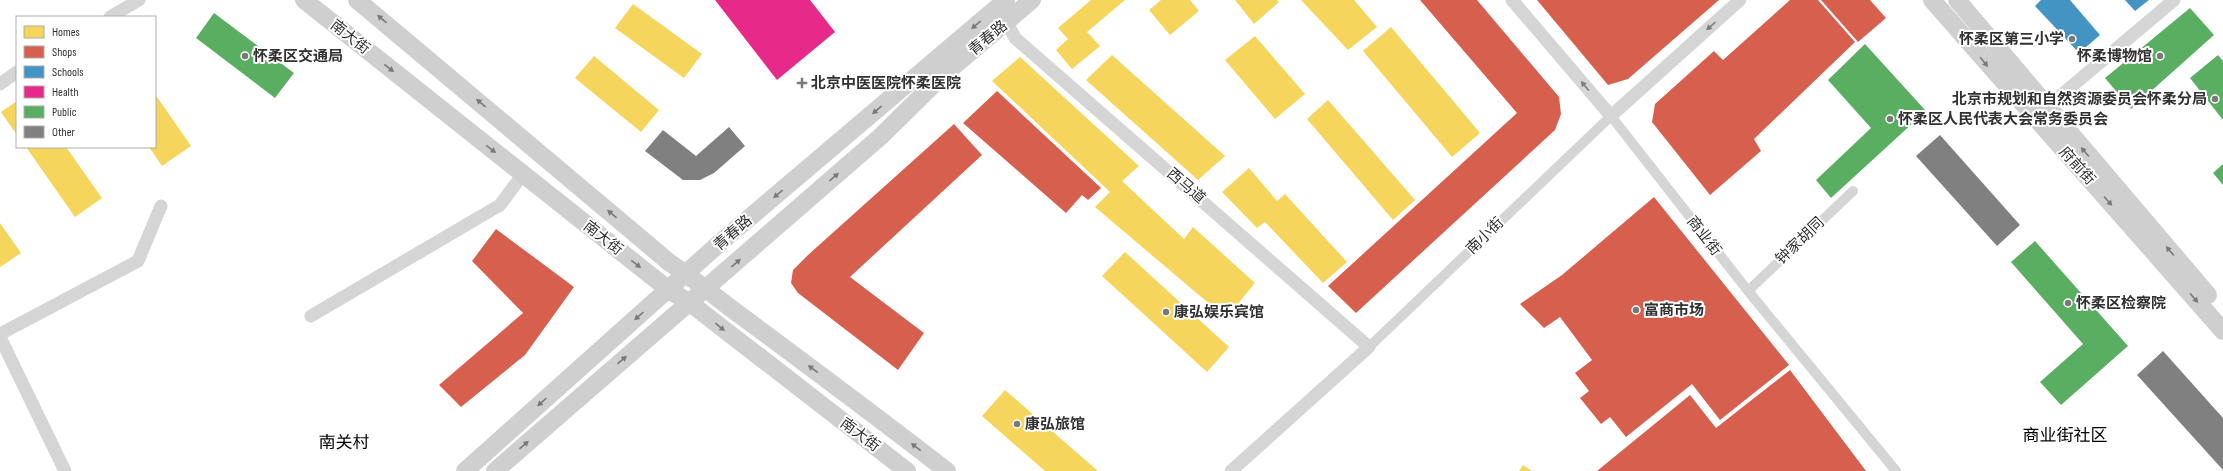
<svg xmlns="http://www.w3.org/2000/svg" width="2223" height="471" font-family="'Sofia Sans Condensed','Noto Sans SC',sans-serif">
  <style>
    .homes { fill: #f6d55c }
    .shops { fill: #d6604d }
    .schools { fill: #4393c3 }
    .health { fill: #e7298a }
    .public { fill: #5aae61 }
    .building { fill: #808080 }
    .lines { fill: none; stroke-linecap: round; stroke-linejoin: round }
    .pedestrian { stroke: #d5d5d5; stroke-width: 10 }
    .minor { stroke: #d5d5d5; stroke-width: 13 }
    .secondary { stroke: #cfcfcf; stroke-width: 18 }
    .oneway { fill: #787878 }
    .oneway2 { fill: #7b7b7b }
    .poi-dot { fill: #797979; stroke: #fff; stroke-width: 1.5 }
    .labels { text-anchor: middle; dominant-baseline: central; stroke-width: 4; stroke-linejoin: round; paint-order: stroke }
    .street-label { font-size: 15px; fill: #313131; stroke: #fff }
    .poi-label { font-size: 15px; font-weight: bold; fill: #313131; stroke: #fff; text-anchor: start }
    .quarter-label { font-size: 17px; fill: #000; stroke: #fff }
  </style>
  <rect width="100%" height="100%" fill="#fff"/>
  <g class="homes">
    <path d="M 1091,0 L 1125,0 L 1087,32 L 1100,46 L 1072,69 L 1056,50 L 1068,39 L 1058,28 Z"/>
    <path d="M 1161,0 L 1190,0 L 1199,11 L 1170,35 L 1149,10 Z"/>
    <path d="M 1235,0 L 1277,0 L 1279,2 L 1254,24 Z"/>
    <path d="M 1301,0 L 1354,0 L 1377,27 L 1348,50 Z"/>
    <path d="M 633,4 L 702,54 L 684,78 L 615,28 Z"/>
    <path d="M 1391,27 L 1480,133 L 1452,157 L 1363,51 Z"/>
    <path d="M 1255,36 L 1305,94 L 1275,119 L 1225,60 Z"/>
    <path d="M 1112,55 L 1225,156 L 1198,180 L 1086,80 Z"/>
    <path d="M 594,56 L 659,110 L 641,132 L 575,78 Z"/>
    <path d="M 1020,57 L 1139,166 L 1122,181 L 1184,239 L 1193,227 L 1255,283 L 1226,318 L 1095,207 L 1110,192 L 992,81 Z"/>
    <path d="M 155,94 L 191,146 L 162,166 L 149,147 L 155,147 Z"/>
    <path d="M 1328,100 L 1415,200 L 1393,220 L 1307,119 Z"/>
    <path d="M 17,101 L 17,135 L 1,112 Z"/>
    <path d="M 26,147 L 66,147 L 102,198 L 75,217 Z"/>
    <path d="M 1249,168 L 1277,201 L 1285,194 L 1347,262 L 1323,283 L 1265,222 L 1257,228 L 1222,192 Z"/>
    <path d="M 0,223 L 21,253 L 0,267 Z"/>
    <path d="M 1125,252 L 1229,347 L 1207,372 L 1102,276 Z"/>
    <path d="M 1005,390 L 1052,431 L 1098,471 L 1045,471 L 982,416 Z"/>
    <path d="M 1523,465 L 1532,471 L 1519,471 Z"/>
  </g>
  <g class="shops">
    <path d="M 1420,0 L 1477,0 L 1559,97 L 1561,114 L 1555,130 L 1356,313 L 1328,286 L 1517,113 Z"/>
    <path d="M 1537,0 L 1719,0 L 1628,79 L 1608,85 Z"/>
    <path d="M 1790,0 L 1818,0 L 1855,42 L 1754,139 L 1761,151 L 1710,195 L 1652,122 L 1655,104 L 1714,51 L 1723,60 Z"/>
    <path d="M 1821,0 L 1870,0 L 1886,18 L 1858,42 Z"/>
    <path d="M 997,91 L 1101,188 L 1088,200 L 1082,195 L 1066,213 L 963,123 Z"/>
    <path d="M 954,124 L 982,155 L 850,277 L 924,333 L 898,370 L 798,293 L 791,283 L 793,270 L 808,255 Z"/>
    <path d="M 1654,197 L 1789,365 L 1720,420 L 1692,384 L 1626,437 L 1610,417 L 1601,424 L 1580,398 L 1589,391 L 1575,373 L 1592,360 L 1560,317 L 1544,328 L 1520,304 L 1562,275 Z"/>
    <path d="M 496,229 L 574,287 L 525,355 L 461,407 L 439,385 L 523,313 L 472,261 Z"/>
    <path d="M 1790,370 L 1866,471 L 1597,471 L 1690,395 L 1716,428 Z"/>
  </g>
  <g class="schools">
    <path d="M 2041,0 L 2070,0 L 2100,35 L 2079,53 L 2035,6 Z"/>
    <path d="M 2125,0 L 2149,0 L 2135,11 Z"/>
  </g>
  <path class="health" d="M 715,0 L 810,0 L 835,32 L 777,80 Z"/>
  <g class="public">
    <path d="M 2190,8 L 2214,35 L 2131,109 L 2105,78 Z"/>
    <path d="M 214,13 L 294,73 L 275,98 L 196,38 Z"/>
    <path d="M 1865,44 L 1926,111 L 1831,198 L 1816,180 L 1871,128 L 1828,80 Z"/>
    <path d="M 2218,55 L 2223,61 L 2223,120 L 2190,78 Z"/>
    <path d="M 2223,164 L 2223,185 L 2213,173 Z"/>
    <path d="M 2035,241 L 2128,346 L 2061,405 L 2040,382 L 2083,344 L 2011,262 Z"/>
  </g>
  <g class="building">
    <path d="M 729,127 L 745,146 L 714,173 L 700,180 L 683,180 L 645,151 L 663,130 L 696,156 Z"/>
    <path d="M 1940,135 L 2020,225 L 1997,246 L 1916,156 Z"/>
    <path d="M 2163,351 L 2223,418 L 2223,470 L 2137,375 Z"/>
  </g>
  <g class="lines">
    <g class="pedestrian">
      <path d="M 1748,291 L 1853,191"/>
      <path d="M 1369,347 L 1611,116 L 1748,291 L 1896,471"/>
    </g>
    <g class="minor">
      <path d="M 1512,0 L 1611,116 L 1740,0"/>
      <path d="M 110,17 L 139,0"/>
      <path d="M 1007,22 L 1015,38 L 1369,347 L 1231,471"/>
      <path d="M 0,84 L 17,72"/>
      <path d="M 2046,108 L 2174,0"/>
      <path d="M 311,316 L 500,205 L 523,174"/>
      <path d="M 0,334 L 138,261 L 161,206"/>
      <path d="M 0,337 L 65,471"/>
    </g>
    <g class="secondary">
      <path d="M 304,0 L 669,290 L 690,303 L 907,471"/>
      <path d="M 357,0 L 670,263 C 694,279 717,298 740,315 C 810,367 879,418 947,471"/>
      <path d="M 1932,0 L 2223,331"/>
      <path d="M 1957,0 L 2208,295"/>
      <path d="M 465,471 L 722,241 L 1006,0"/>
      <path d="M 495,471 L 880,137 L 941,77 L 1032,0"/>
    </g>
  </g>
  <defs><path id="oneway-solid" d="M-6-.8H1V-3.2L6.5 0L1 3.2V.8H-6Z"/></defs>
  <g class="oneway">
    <use href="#oneway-solid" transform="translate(382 19) rotate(-140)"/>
    <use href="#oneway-solid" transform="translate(976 25) rotate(140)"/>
    <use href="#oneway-solid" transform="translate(1984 62) rotate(51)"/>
    <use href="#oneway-solid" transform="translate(389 68) rotate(38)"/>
    <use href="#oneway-solid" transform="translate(481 103) rotate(-140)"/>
    <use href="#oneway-solid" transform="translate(877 110) rotate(140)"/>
    <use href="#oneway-solid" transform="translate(491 149) rotate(38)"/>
    <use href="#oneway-solid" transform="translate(2085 152) rotate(-131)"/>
    <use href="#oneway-solid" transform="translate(834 177) rotate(-41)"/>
    <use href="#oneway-solid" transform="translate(778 194) rotate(140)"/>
    <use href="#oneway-solid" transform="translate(2108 201) rotate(48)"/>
    <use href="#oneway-solid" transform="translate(612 214) rotate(-140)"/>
    <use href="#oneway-solid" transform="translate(2170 251) rotate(-131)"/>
    <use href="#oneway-solid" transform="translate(736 263) rotate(-41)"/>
    <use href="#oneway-solid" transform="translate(636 264) rotate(38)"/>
    <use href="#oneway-solid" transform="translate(2194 298) rotate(49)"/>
    <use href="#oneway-solid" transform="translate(639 316) rotate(138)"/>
    <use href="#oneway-solid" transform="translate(720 327) rotate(39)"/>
    <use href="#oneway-solid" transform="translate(622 360) rotate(-41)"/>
    <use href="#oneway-solid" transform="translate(813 369) rotate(-144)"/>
    <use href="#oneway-solid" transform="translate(542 402) rotate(138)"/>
    <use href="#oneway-solid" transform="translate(524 445) rotate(-41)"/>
    <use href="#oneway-solid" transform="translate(916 447) rotate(-142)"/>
  </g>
  <g class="oneway2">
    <use href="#oneway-solid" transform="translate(1711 26) rotate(138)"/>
    <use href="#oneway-solid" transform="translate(1585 86) rotate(-130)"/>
  </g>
  <g class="poi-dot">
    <circle cx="2072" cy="39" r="4"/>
    <circle cx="245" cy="56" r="4"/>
    <circle cx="2160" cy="56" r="4"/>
    <path d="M800 77h4v4h4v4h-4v4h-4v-4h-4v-4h4z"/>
    <circle cx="2215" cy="99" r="4"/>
    <circle cx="1890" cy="119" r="4"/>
    <circle cx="2068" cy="303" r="4"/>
    <circle cx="1636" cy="310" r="4"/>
    <circle cx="1166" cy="312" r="4"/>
    <circle cx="1017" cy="424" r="4"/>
  </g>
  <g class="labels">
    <g class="street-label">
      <text transform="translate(350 37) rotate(38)">南大街</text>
      <text transform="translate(988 38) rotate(-40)">青春路</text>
      <text transform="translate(2077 166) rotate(48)">府前街</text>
      <text transform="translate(1186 186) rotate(41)">西马道</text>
      <text transform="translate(733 233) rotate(-41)">青春路</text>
      <text transform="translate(1485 236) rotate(-44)">南小街</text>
      <text transform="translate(1704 236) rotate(52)">商业街</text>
      <text transform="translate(603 238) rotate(38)">南大街</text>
      <text transform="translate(1800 241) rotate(-44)">钟家胡同</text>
      <text transform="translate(860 435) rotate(37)">南大街</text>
    </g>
    <g class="poi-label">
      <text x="2064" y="39" text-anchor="end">怀柔区第三小学</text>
      <text x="253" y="56">怀柔区交通局</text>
      <text x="2152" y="56" text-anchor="end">怀柔博物馆</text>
      <text x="811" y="83">北京中医医院怀柔医院</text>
      <text x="2207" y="99" text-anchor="end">北京市规划和自然资源委员会怀柔分局</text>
      <text x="1898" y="119">怀柔区人民代表大会常务委员会</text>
      <text x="2076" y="303">怀柔区检察院</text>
      <text x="1644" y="310">富商市场</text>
      <text x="1174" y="312">康弘娱乐宾馆</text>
      <text x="1025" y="424">康弘旅馆</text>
    </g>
    <g class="quarter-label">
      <text x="2065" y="436">商业街社区</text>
      <text x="344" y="443">南关村</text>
    </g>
  </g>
  <rect x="16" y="16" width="140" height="132" fill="#ffffff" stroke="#adadad"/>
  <rect x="24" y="26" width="20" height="12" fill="#f6d55c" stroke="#adadad"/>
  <text x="52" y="36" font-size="12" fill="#313131">Homes</text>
  <rect x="24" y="46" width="20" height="12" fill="#d6604d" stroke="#adadad"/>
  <text x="52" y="56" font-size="12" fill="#313131">Shops</text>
  <rect x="24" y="66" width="20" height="12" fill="#4393c3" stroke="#adadad"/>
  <text x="52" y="76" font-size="12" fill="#313131">Schools</text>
  <rect x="24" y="86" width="20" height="12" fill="#e7298a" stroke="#adadad"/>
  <text x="52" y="96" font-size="12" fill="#313131">Health</text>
  <rect x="24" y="106" width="20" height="12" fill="#5aae61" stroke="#adadad"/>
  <text x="52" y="116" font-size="12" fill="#313131">Public</text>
  <rect x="24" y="126" width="20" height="12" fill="#808080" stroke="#adadad"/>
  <text x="52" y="136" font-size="12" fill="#313131">Other</text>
</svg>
